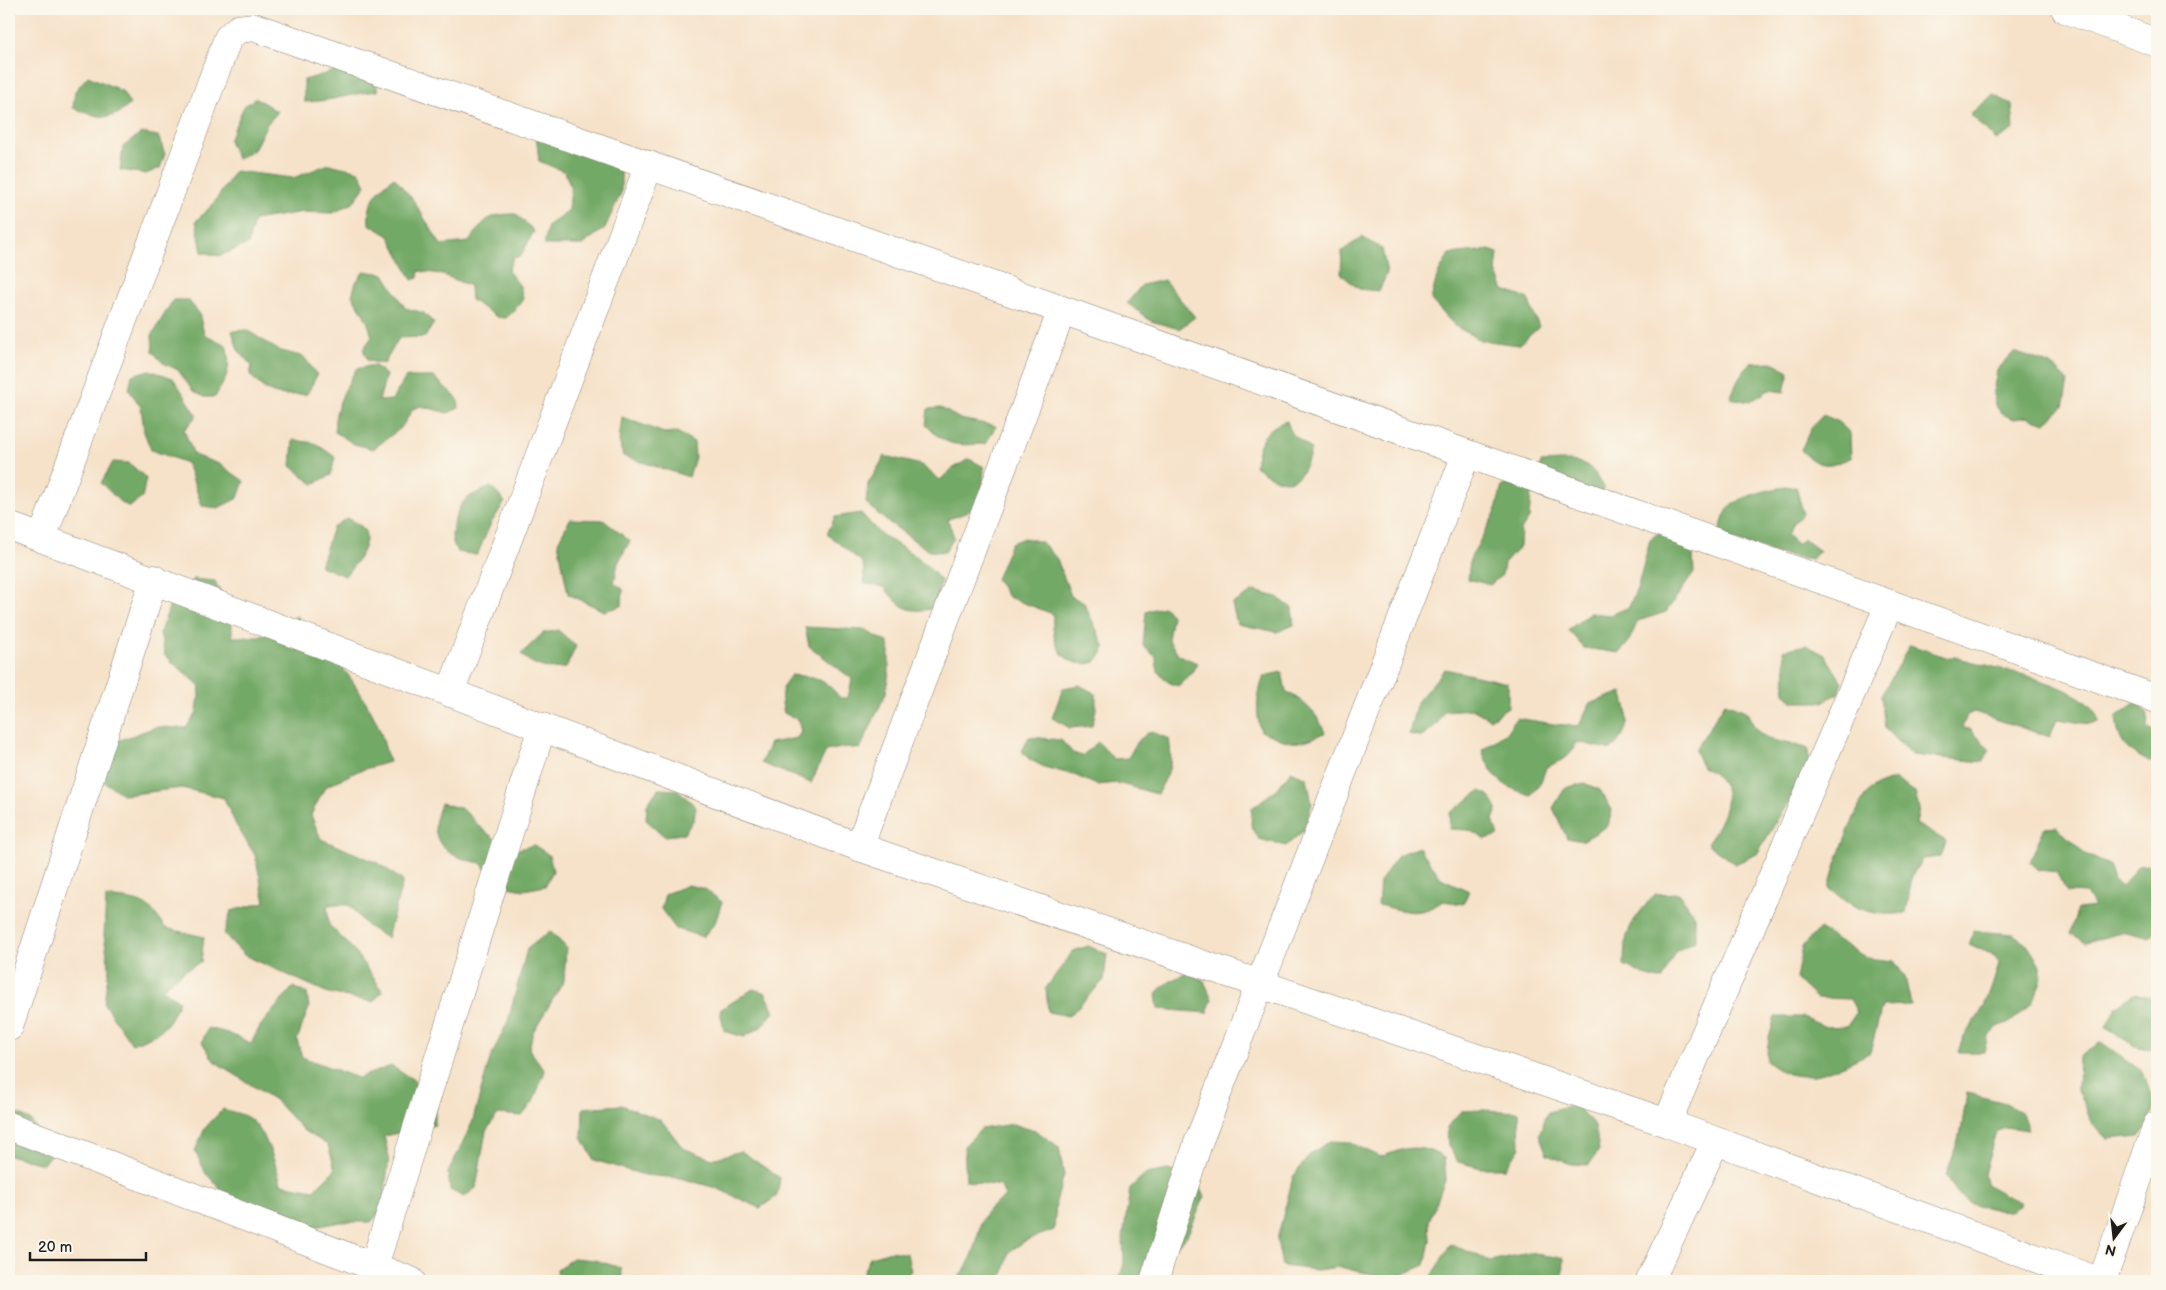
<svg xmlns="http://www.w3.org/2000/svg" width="2166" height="1290" font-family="'Balsamiq Sans',sans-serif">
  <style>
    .forest { fill: #73a966; stroke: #486241 }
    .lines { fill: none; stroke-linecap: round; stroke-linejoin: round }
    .minor-casing { stroke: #897f72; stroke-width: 29 }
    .minor { stroke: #fff; stroke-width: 28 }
  </style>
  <rect width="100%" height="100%" fill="#fbf7ec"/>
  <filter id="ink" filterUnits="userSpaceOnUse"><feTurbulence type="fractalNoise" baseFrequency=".02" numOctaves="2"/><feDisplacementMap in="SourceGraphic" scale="10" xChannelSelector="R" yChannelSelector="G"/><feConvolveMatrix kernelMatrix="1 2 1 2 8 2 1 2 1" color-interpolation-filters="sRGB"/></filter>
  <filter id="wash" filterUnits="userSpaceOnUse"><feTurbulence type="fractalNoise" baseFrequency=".0096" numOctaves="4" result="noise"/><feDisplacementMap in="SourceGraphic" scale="20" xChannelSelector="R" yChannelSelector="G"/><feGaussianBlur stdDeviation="1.12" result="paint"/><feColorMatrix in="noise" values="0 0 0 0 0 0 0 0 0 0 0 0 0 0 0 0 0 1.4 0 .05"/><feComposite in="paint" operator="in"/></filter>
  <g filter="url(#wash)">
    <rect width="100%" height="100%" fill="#f6e2c9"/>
    <g class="forest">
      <path d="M 356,65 L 374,76 L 378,91 C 352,93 330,102 304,102 L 304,80 Z"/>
      <path d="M 88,76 L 122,91 L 130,104 C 112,124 94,116 73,108 L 75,91 Z"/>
      <path d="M 1993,95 L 2012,104 L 2014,129 L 1996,140 L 1970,114 Z"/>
      <path d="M 256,98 L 278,112 L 266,125 L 254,150 L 237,159 L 229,140 L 244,106 Z"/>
      <path d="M 141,133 L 158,136 L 165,154 L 160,168 L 146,174 L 120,170 L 123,147 Z"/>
      <path d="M 536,134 L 621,166 L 621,193 L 605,228 L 582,245 L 544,245 L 548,225 L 569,210 L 571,188 L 565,172 L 539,161 Z"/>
      <path d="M 329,164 L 359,171 L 366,185 L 353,203 L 333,213 L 303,212 L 254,220 L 248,244 L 219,256 L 202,252 L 196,221 L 214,203 L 235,171 L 293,178 Z"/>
      <path d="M 394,177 L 413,200 L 441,245 L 469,242 C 485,219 488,214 516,214 L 534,231 L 521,256 L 513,258 L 508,271 L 520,286 L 523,299 L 514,311 L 506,318 L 497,317 L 471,300 L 470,286 L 441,274 L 419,271 L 418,278 L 412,280 L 389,236 L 369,224 C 367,201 377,191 394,177 Z"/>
      <path d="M 1362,237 L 1382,249 L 1387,273 L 1379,291 L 1359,289 L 1341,274 L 1342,251 Z"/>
      <path d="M 1489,250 L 1498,253 L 1496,271 L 1504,290 L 1528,299 L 1539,327 L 1519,345 L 1480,340 L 1455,326 L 1431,300 L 1437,276 L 1449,254 Z"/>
      <path d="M 364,271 L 384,274 L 405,308 L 424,313 L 434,323 L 425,337 L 399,338 L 384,364 L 368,361 L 363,349 L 372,337 C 368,320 362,310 352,296 L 356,282 Z"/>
      <path d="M 1164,280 L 1195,317 L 1179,329 L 1151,321 L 1127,303 L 1142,285 Z"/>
      <path d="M 173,300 L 188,300 L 199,313 L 204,334 L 226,345 C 232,368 227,377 215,397 L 204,397 L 193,391 L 178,370 L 163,363 L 153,352 L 152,335 Z"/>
      <path d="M 247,330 L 278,350 L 304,357 L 317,375 L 307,394 C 278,396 270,397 250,375 L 252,366 L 238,350 L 232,331 Z"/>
      <path d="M 2014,352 C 2035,360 2055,361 2068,382 L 2063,407 L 2046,423 L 2027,417 L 2014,419 L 2002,414 L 1995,405 L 1993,393 L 1997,370 Z"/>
      <path d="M 1772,362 L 1789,371 L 1784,392 L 1769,390 L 1750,402 L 1730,398 L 1740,376 L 1751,363 Z"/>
      <path d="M 374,365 L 386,375 L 379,401 L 392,400 L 406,377 L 434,377 L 458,399 L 459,408 L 448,413 L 421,406 L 413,409 L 401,428 L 373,449 L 354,444 L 335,432 C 332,412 346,387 356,369 Z"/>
      <path d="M 149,370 L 173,378 L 197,415 L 184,430 L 194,455 L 219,464 L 244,481 L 238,498 L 218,508 L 202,506 L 187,463 L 151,450 L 144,432 L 141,407 L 129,390 L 132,375 Z"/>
      <path d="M 941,408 L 960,419 L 996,426 L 986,444 C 956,445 948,448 926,425 L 928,409 Z"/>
      <path d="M 1823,415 L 1837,421 L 1850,433 L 1851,458 C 1830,466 1818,469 1801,450 L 1811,428 Z"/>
      <path d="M 622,417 L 664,433 L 677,432 L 694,442 L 695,457 L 689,477 L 623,456 L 619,441 Z"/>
      <path d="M 1287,421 L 1291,433 L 1311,449 C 1302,487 1285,489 1255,466 C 1258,444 1264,427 1287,421 Z"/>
      <path d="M 293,440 L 315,443 L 335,457 L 331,475 L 313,484 L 291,466 Z"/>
      <path d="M 885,456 L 921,465 L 940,480 L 952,469 L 969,459 L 984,467 C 983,497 980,511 948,519 L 954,538 L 945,552 L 929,551 L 884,519 L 866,503 L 868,484 Z"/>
      <path d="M 1561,461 C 1588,461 1590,465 1604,487 L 1596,508 L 1548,501 L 1538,495 L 1541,462 Z"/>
      <path d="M 113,462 L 129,463 L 146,478 L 142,498 L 129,507 L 119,501 L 101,483 Z"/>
      <path d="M 1512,484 L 1524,487 L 1531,493 L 1529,518 L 1521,530 L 1520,546 L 1504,564 L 1502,575 L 1490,585 L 1468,579 L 1470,559 L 1495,513 L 1502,486 Z"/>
      <path d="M 1796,486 L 1803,513 L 1792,525 L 1787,535 L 1797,544 L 1804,539 L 1820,551 L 1811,559 L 1779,554 L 1719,536 C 1721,526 1724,511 1733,504 C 1747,494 1778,487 1796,486 Z"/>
      <path d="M 491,487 L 505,502 L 491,523 L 477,555 L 457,552 C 451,539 451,537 454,523 C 461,497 468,497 491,487 Z"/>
      <path d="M 861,513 L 879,533 L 919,558 L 941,580 L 935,608 C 907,614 901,608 884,587 L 865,584 L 863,563 L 827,534 L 835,517 Z"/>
      <path d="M 347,518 C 351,521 357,523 361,526 C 376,540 354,565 345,576 L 320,566 L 333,527 Z"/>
      <path d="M 570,519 L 603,520 L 630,541 L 618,563 L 614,583 L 623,589 L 622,606 L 604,611 L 568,594 L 558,542 Z"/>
      <path d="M 1663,530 L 1678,534 L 1693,556 L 1694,573 L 1666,612 L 1638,621 L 1628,643 L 1619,653 L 1584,648 L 1568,630 L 1590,613 L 1611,615 L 1629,607 L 1638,586 L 1650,539 Z"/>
      <path d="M 1024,538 L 1042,542 L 1057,559 L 1071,596 L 1084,603 L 1105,648 L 1096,662 C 1062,671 1051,643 1053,614 L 1008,597 L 996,579 L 1011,543 Z"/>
      <path d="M 193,579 L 215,581 L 232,614 L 232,637 L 259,637 L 297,616 C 328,648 357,681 376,721 C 382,733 385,748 389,762 L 358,771 L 325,787 L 311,815 L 321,839 L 380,864 L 403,881 L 387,938 L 367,926 L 349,905 L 327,905 L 329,925 L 352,948 L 383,991 L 373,1002 L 328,993 L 244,955 L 224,934 L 231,911 L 265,902 L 255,855 L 236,825 L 224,798 L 182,788 L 124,795 L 103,781 L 112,743 L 156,727 L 186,728 L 197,712 L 200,686 L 165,656 L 160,632 L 170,605 Z"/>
      <path d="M 1254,591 L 1277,597 L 1292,608 L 1294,625 L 1277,632 L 1237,624 L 1232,604 Z"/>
      <path d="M 1164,607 L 1172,616 L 1168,639 L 1179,655 L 1197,663 L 1191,674 L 1178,686 C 1162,681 1156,673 1156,657 L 1143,646 L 1146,611 Z"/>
      <path d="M 805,627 L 864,630 L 889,643 L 889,671 L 886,693 L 860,749 L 846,747 L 826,751 L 811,783 L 761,763 L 770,743 L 797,738 L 801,732 L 798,720 L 784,713 C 780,696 780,688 791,675 C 815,677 825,678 840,698 L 848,698 L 852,679 L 809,646 Z"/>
      <path d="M 558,630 L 576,646 L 566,668 C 547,669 535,668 521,654 L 543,633 Z"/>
      <path d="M 1806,645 L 1825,655 L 1842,682 L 1838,694 L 1822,702 L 1794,702 L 1784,693 L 1786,675 L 1784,650 Z"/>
      <path d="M 1910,645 L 1949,658 L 1955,657 C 1989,667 2069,681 2091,707 C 2095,711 2097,716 2099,721 L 2089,724 L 2057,719 L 2050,737 L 1974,712 L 1967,715 L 1962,728 L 1970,729 L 1990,750 L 1983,762 L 1912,755 L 1885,729 L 1881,696 Z"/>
      <path d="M 1445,669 L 1508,683 L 1508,707 L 1490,719 L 1472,709 L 1444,711 L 1437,724 L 1422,737 L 1409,734 L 1417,702 Z"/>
      <path d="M 1282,672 L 1286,691 C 1303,701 1319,714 1325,733 C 1293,747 1293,744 1261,731 C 1255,711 1257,695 1264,676 Z"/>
      <path d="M 1079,685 L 1096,694 L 1096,709 L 1092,726 L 1070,728 L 1052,718 L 1063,688 Z"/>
      <path d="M 1622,692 C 1631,718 1630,730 1611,750 L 1578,742 L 1567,757 L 1546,768 L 1540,784 L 1531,795 C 1502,787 1492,778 1482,750 L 1506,733 L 1516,718 L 1554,724 L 1579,726 L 1589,704 Z"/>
      <path d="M 2136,702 L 2148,715 L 2147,728 L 2157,731 L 2157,765 C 2130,752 2119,750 2116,717 Z"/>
      <path d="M 1725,703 L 1746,711 C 1750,717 1753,727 1759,732 C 1771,744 1793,742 1808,749 L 1809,769 L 1798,792 L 1782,812 L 1757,854 L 1735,864 L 1707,844 C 1725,816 1742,786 1702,767 L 1695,750 Z"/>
      <path d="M 1150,731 L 1169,739 C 1173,764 1170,772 1157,794 L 1117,783 L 1097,785 L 1074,775 L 1044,767 L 1029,759 L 1022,751 L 1029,737 L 1061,740 L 1073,753 L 1082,756 L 1098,742 L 1114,759 L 1128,758 L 1137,742 Z"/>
      <path d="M 1291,771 L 1307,778 L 1312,804 L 1304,830 L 1286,846 L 1259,839 L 1251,825 L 1252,808 L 1277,789 Z"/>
      <path d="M 1894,779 L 1915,792 L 1919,809 L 1916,824 L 1946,841 L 1941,857 L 1922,859 L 1912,876 L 1906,913 C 1873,917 1854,910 1829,888 C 1833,870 1858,798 1872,788 C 1879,784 1887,782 1894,779 Z"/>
      <path d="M 1584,783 L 1600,790 L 1612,810 L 1608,826 L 1582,841 L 1567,838 L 1553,808 L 1565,788 Z"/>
      <path d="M 658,789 L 678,790 L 696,807 L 694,819 L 684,834 L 664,836 L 646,820 L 647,805 Z"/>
      <path d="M 1480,791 L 1489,795 L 1497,809 L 1493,820 L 1498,836 L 1485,839 L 1469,830 L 1449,829 L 1450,813 Z"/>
      <path d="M 441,803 L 463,809 L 480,827 L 500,843 L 515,850 L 534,845 L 549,855 L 553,871 L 545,886 L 524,890 L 497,885 L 481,863 C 460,859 436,853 435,826 C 435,819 439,810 441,803 Z"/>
      <path d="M 2057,827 L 2085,854 L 2109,865 L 2114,881 L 2122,887 L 2138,866 L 2149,865 L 2157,858 L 2157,931 L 2150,938 L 2126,932 L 2086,942 L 2070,933 L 2078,909 L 2094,907 L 2086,893 L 2067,892 L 2056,872 L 2039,870 L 2030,862 L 2044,828 Z"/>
      <path d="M 1419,847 L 1441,878 L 1469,891 L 1463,904 L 1443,901 C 1418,918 1406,911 1378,905 L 1380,882 L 1398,855 Z"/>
      <path d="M 688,885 L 705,889 L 722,902 L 715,923 L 703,937 L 676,929 L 661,909 L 665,894 Z"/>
      <path d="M 1679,893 L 1695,916 L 1695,941 L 1675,952 L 1662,980 L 1644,975 L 1624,965 C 1624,929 1632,921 1655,894 Z"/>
      <path d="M 106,897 C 138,901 147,898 165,928 L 204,937 L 201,962 L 184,971 L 162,989 L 179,1001 C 168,1029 161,1033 132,1044 L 104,1004 L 109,967 L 104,935 Z"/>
      <path d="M 1819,929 L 1867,958 L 1894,961 L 1905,977 L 1911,1005 L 1882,1006 L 1870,1053 C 1833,1069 1802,1091 1766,1061 L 1769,1038 L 1775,1017 L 1803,1017 L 1826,1027 L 1847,1026 L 1857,1012 L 1850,999 L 1816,998 L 1796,979 L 1802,946 Z"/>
      <path d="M 550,931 L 566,947 L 564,981 L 533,1032 L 529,1049 L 545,1071 L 533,1102 L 522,1116 L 498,1114 L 486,1131 L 476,1188 L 464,1197 L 450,1190 L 448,1173 L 472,1123 L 490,1059 L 508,1021 L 527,949 Z"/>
      <path d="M 1974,931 L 2013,934 L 2026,943 L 2041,966 L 2041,984 L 2031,1004 L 2011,1022 L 1999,1026 L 1988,1037 L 1984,1052 L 1958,1052 C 1964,1034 1967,1033 1977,1018 C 1988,1002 1994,981 1999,963 L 1992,954 L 1969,945 Z"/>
      <path d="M 1088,946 L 1107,954 L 1104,980 L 1069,1016 L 1048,1012 L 1046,988 L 1073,951 Z"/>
      <path d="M 1189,973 L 1204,981 L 1212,999 L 1207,1013 L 1158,1009 L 1156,993 L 1162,987 L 1174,979 Z"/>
      <path d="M 293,987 L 307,993 L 309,1007 L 297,1040 L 302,1057 L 358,1078 L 391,1066 L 435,1093 L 435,1125 L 384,1136 L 389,1157 L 383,1209 L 371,1222 L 341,1222 L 310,1228 L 237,1205 L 206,1174 L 195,1151 L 205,1128 L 223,1109 C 231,1112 240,1113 247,1117 C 265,1128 276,1164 281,1184 L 314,1190 L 335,1169 L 328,1145 L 304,1131 L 276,1101 L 214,1061 L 202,1042 L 208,1028 L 228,1033 L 251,1043 L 261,1025 Z"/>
      <path d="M 753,989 L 766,993 L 774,1012 L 761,1027 L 744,1037 L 724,1031 L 720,1010 Z"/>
      <path d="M 2136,993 L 2157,1000 L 2157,1051 L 2135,1046 L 2106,1028 L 2116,1007 Z"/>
      <path d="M 2101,1042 L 2143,1072 L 2154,1106 L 2148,1125 L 2139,1136 L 2107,1139 L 2093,1124 L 2078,1091 L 2079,1057 Z"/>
      <path d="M 1967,1093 L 2002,1102 L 2022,1113 L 2028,1130 L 2004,1127 L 1996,1132 L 1984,1174 L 1986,1184 L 2021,1204 L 2011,1211 L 1996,1210 L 1970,1203 L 1958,1194 L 1946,1176 L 1961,1131 Z"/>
      <path d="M 621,1105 L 661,1120 L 683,1148 L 712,1159 L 741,1151 L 780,1178 L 777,1196 L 760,1208 L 716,1188 L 680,1178 L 644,1175 L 594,1160 L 582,1137 L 583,1108 Z"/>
      <path d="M 1575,1105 L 1595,1125 L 1599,1150 L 1589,1165 L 1571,1164 L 1547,1155 L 1539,1134 L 1548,1112 Z"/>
      <path d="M 1483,1110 L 1519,1112 L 1520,1147 L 1506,1168 L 1481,1168 L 1458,1162 L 1448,1146 L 1447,1127 L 1461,1111 Z"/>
      <path d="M 14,1112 L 30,1120 L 54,1150 L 43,1164 L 9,1155 L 9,1114 Z"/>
      <path d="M 1013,1124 L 1038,1132 L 1059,1147 L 1064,1175 L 1056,1202 L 1054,1230 L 1025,1241 L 1009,1252 L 1003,1275 C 987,1281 977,1282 959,1277 C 964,1270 969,1263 972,1256 C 984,1226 973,1217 1005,1197 L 1001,1186 L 966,1181 L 964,1146 L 981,1129 Z"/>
      <path d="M 1331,1141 L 1349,1142 L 1381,1157 C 1407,1147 1419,1143 1444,1158 L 1446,1178 L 1429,1221 L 1430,1241 L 1425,1265 L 1393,1279 L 1339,1267 L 1317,1270 L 1282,1266 L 1277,1240 L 1293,1177 L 1311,1153 Z"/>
      <path d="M 1168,1170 L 1195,1178 L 1205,1196 L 1187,1236 L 1162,1260 L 1164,1281 L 1119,1281 L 1124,1263 L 1123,1238 L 1130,1188 L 1145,1174 Z"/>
      <path d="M 1451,1244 L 1490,1261 L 1528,1253 L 1564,1258 L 1563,1281 L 1428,1281 Z"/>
      <path d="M 891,1251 L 907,1254 L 911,1271 L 900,1281 L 862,1281 L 863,1272 L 870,1257 Z"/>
      <path d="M 573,1258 L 595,1260 L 621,1268 L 623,1281 L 558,1281 L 557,1269 Z"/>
    </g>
  </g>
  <g filter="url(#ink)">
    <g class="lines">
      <defs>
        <g id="minor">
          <path d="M 2065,9 L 2157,43"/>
          <path d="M 9,526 L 859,847 L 1667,1123 L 2098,1281"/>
          <path d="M 42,538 L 228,38 L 238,29 L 254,27 L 1062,310 L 2157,699"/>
          <path d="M 450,693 L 649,165"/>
          <path d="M 859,847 L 1062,310"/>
          <path d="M 9,1027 L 154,579"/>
          <path d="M 1667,1123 L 1889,605"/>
          <path d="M 9,1126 L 411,1281"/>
          <path d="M 374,1266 L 542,727"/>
          <path d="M 1154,1281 L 1198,1143 L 1466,455"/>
          <path d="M 1650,1281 L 1715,1142"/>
          <path d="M 2102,1281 L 2157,1125"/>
        </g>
      </defs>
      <use href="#minor" class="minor-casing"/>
      <use href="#minor" class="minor"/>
    </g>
  </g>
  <rect width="2166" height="1290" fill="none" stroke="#fbf7ec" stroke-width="30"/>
  <g transform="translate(2114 1238) rotate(195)" stroke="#fbf7ec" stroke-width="4" paint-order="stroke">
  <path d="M0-4L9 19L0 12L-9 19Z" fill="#1c1c1c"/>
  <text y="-8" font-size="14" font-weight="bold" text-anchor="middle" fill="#1c1c1c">N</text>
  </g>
  <path d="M30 1252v8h116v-8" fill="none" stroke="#1c1c1c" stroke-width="2.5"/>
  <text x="38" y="1252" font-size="15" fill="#1c1c1c" stroke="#fbf7ec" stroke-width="4" paint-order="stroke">20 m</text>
</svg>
